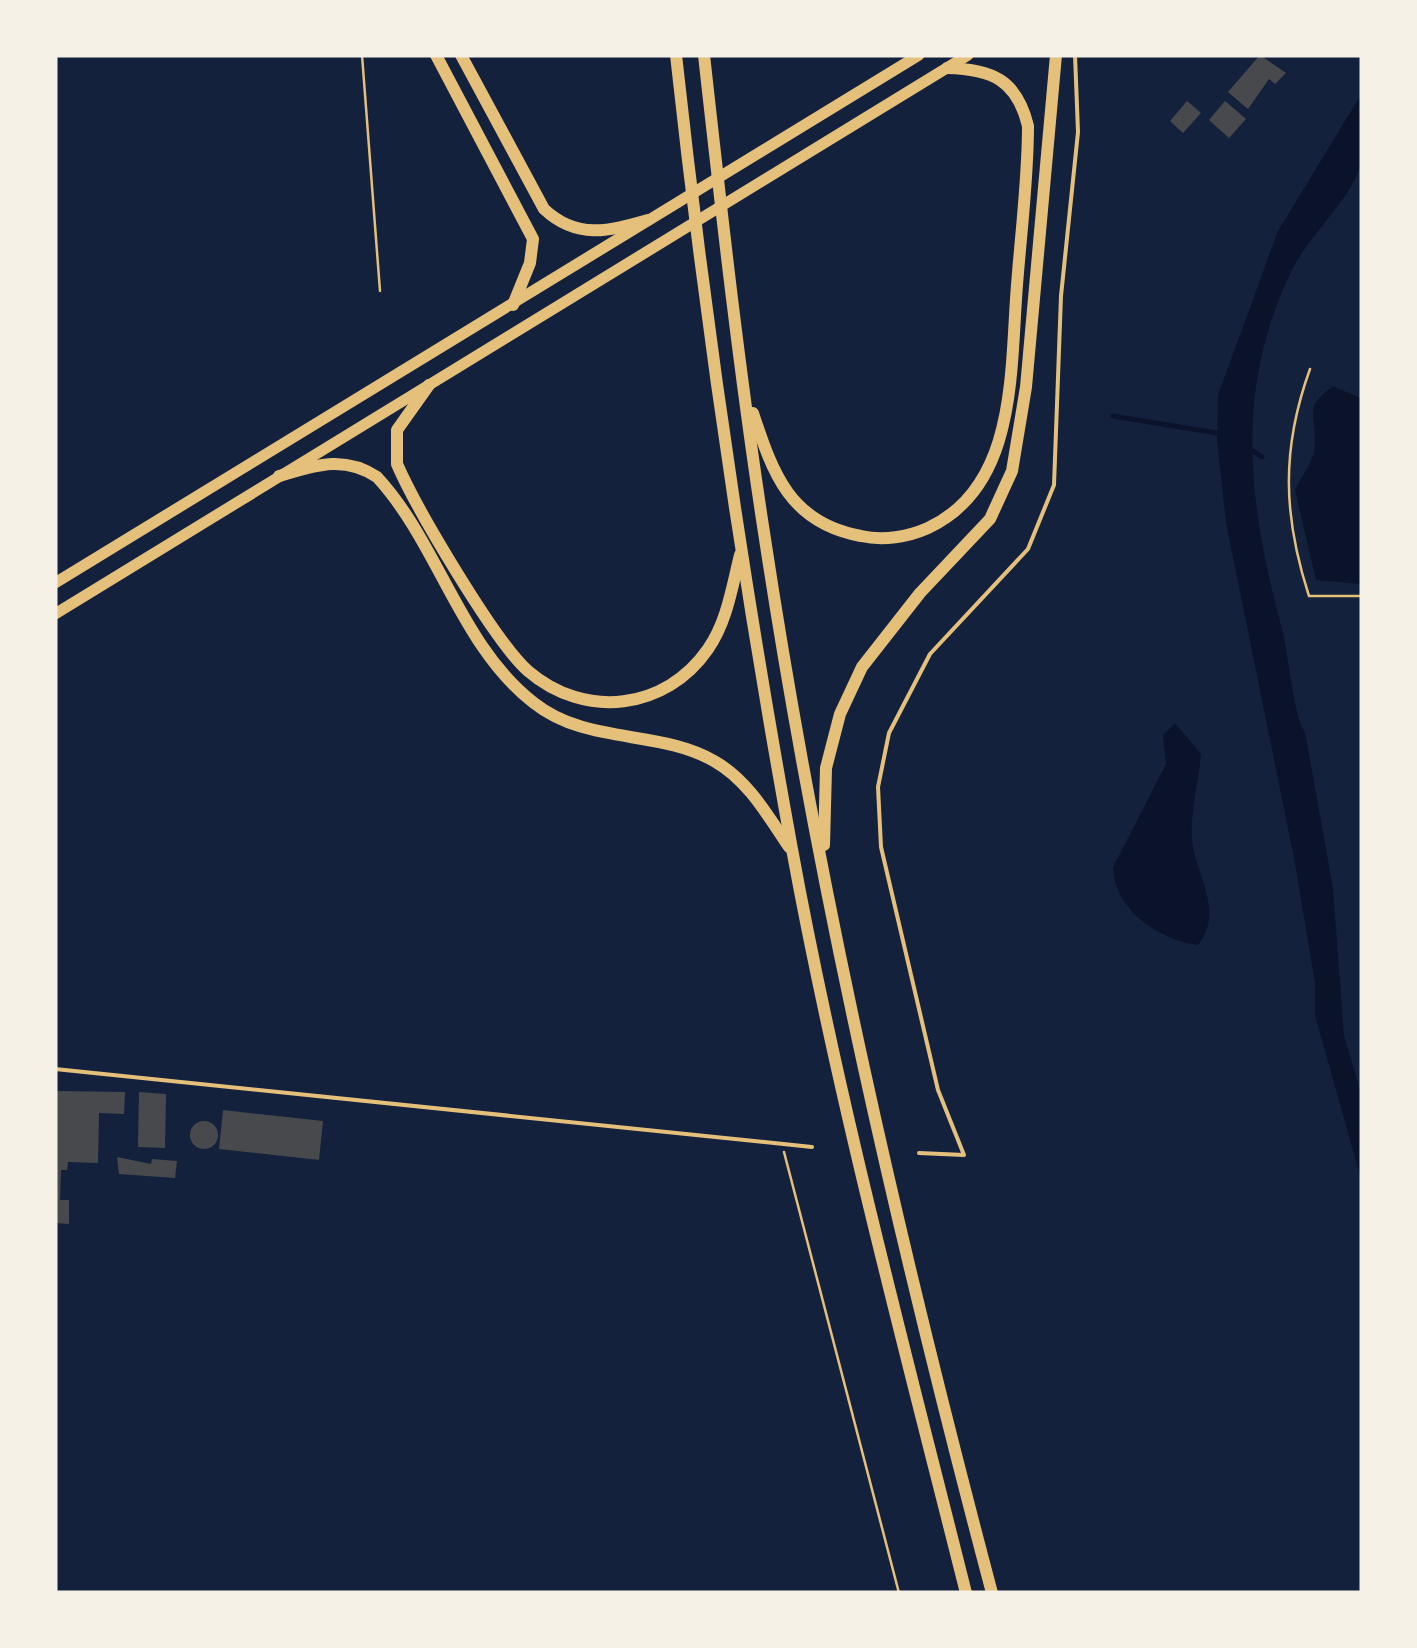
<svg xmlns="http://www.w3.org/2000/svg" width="1417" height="1648" font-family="'Crimson Pro',serif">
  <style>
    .water { fill: #0b132b }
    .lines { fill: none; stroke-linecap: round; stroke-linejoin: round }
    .stream { stroke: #0b132b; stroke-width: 5 }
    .building { fill: #48494c }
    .path { stroke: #e5c07b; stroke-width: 2.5 }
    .service { stroke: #e5c07b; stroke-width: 4 }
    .trunk { stroke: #e5c07b; stroke-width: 11 }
    .motorway { stroke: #e5c07b; stroke-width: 12 }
  </style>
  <rect width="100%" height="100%" fill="#14213d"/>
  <g class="water">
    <path d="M 1362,93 C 1362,114 1367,143 1362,162 C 1350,202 1309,234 1291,272 C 1233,392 1249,506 1282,629 C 1288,651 1294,720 1305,732 L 1333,888 L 1344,1036 L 1362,1096 L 1362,1183 L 1315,1015 L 1315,983 L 1294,858 L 1226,523 L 1217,441 L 1218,395 L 1278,231 Z"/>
    <path d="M 1333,386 L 1362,399 L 1360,584 L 1316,580 L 1295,490 C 1302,475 1314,462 1315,444 C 1316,413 1303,408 1333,386 Z"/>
    <path d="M 1175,723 L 1201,754 C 1199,782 1190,811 1192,840 C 1196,876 1225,911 1198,945 C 1159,940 1114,910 1113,867 L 1166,764 L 1163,735 Z"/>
  </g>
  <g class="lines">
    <g class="stream">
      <path d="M 1113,416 L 1223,434"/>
      <path d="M 1250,449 L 1262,457"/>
    </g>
  </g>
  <g class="building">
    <path d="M 1260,55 L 1286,73 L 1275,84 L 1269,79 L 1248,109 L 1228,92 Z"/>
    <path d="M 1187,101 L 1201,113 L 1183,133 L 1170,121 Z"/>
    <path d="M 1225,101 L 1246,119 L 1229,138 L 1209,120 Z"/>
    <path d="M 55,1091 L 125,1092 L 124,1114 L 99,1113 L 98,1163 L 68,1162 L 67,1170 L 61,1170 L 60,1200 L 69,1200 L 69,1224 L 55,1223 Z"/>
    <path d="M 139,1092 L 166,1094 L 165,1148 L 138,1147 Z"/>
    <path d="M 223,1110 L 323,1121 L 319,1160 L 219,1149 Z"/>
    <circle cx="204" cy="1135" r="14"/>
    <path d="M 117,1157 L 151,1164 L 152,1159 L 177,1161 L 175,1178 L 119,1174 Z"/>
  </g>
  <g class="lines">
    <g class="path">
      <path d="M 362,55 L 380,291"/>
      <path d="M 1310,369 C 1281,449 1283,516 1309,596 L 1362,596"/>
      <path d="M 784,1152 L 899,1593"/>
    </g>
    <g class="service">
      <path d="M 55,1069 L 812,1147"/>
      <path d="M 919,1153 L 964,1155 L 938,1090 L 881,847 L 878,787 L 889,733 L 930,654 L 1028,549 L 1054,485 L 1061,296 L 1078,132 L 1075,55"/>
    </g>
    <g class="trunk">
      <path d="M 55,583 L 919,55"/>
      <path d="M 55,614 L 968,55"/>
    </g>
    <g class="motorway">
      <path d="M 436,55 L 533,239 L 530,263 L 513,305"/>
      <path d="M 461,55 L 544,209 C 577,240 609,231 648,220"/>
      <path d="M 676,55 C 705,321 744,586 792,849 C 838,1100 904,1346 966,1593"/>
      <path d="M 704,55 C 722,217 740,378 765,539 C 819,895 900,1246 992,1593"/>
      <path d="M 429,385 L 397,430 L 397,464 C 416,508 495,642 528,671 C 585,720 666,710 708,649 C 727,622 732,587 740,555"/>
      <path d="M 753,413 C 773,474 790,523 861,536 C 883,541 908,537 928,528 C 1018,486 1010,370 1017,285 C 1021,232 1028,179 1028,126 C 1017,80 992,69 947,68"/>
      <path d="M 279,476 C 316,465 344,455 377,477 C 439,544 460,646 534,703 C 587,745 658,729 714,761 C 748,780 768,816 789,847"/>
      <path d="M 824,845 L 826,768 L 840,714 L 862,667 L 920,593 L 990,519 L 1012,471 L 1026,387 L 1056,55"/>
    </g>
  </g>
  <rect width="1417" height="1648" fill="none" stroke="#f6f1e7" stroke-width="115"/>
</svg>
